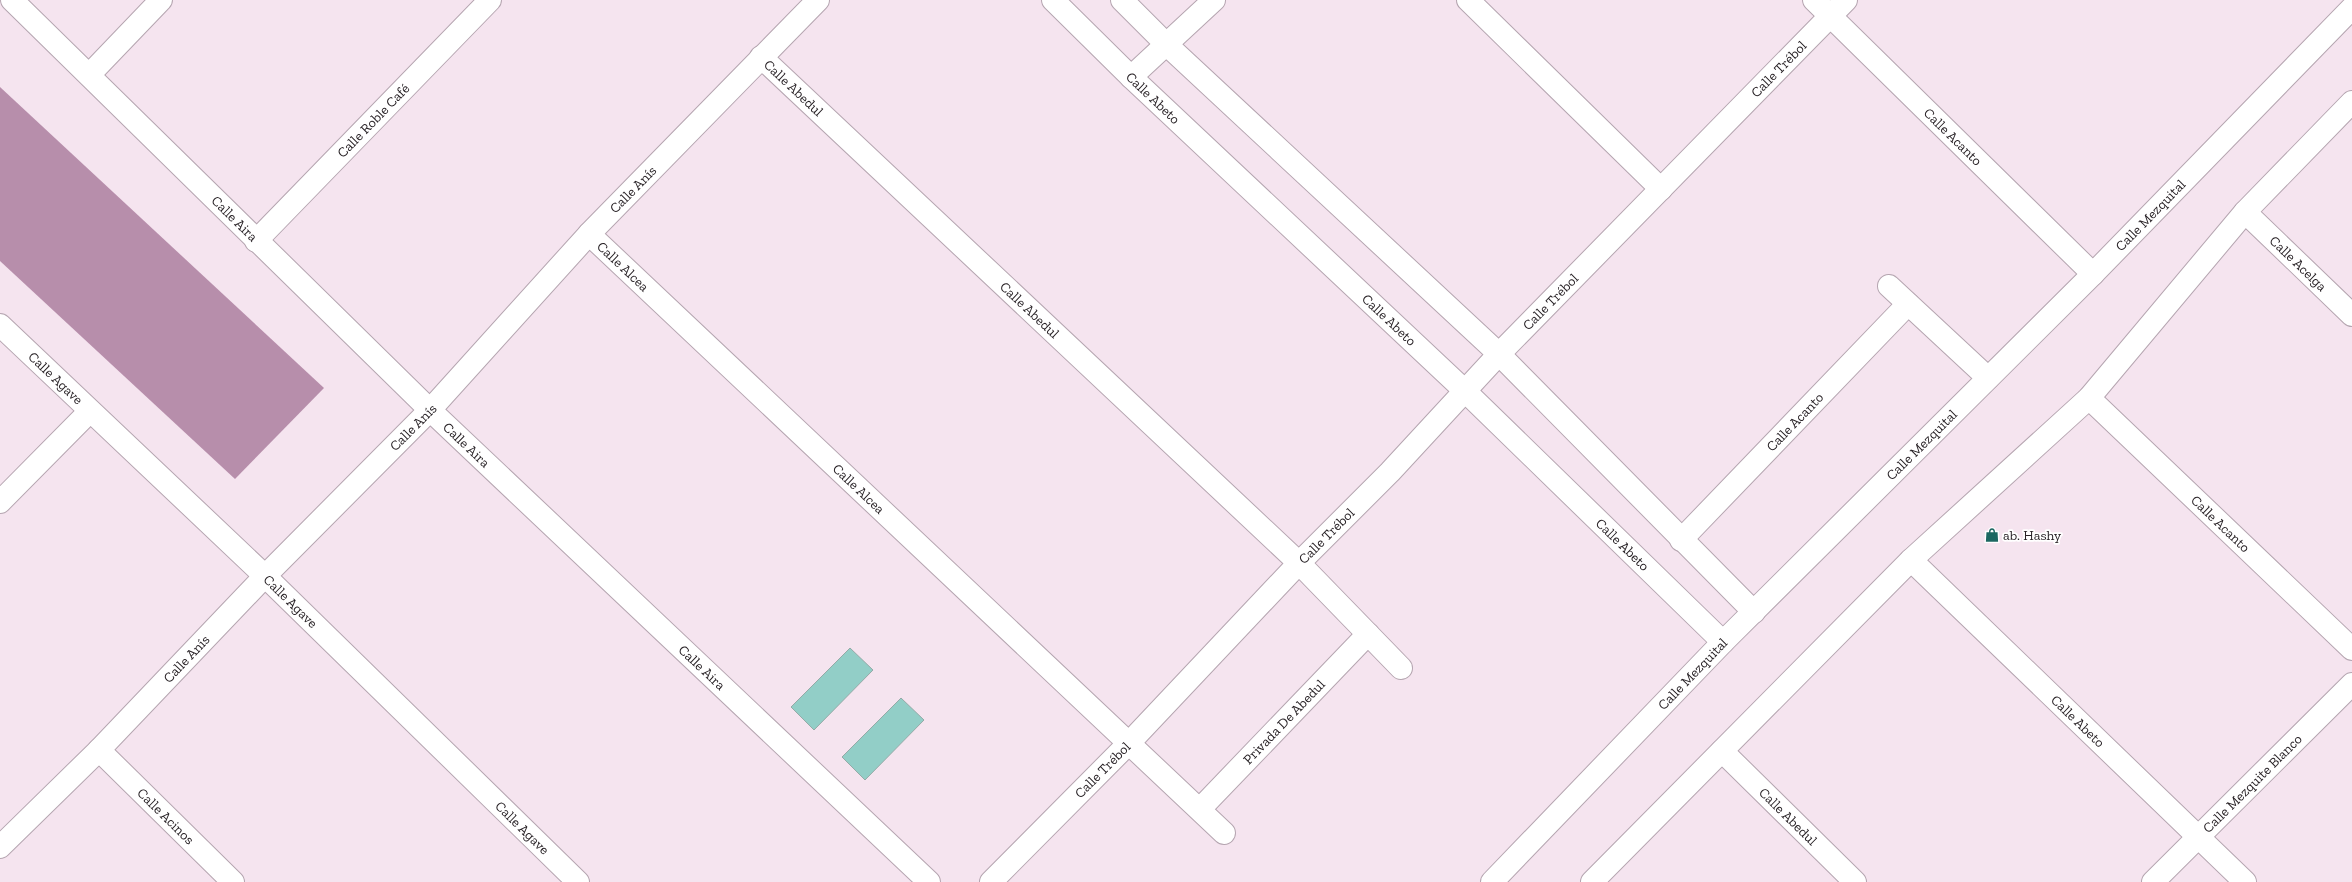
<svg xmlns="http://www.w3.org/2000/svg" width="2352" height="882" font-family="'Zilla Slab',serif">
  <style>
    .water { fill: #b78eab }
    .building { fill: #92cec7; stroke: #95aaa7 }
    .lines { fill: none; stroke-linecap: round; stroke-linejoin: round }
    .minor-casing { stroke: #b5a5b0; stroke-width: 24 }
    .secondary-casing { stroke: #b5a5b0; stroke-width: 24 }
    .minor { stroke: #fff; stroke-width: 22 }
    .secondary { stroke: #fff; stroke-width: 22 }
    .labels { text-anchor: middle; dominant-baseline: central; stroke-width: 3.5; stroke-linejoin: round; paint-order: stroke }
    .street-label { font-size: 14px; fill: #272125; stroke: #fff }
    .poi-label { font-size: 14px; fill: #272125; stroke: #fff; text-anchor: start }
  </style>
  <rect width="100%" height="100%" fill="#f5e4ef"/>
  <path class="water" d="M 0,87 L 324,388 L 235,479 L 0,261 Z"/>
  <g class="building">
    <path d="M 850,648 L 873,670 L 814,730 L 791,707 Z"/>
    <path d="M 901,698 L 924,720 L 865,780 L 842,757 Z"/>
  </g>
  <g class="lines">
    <defs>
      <g id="minor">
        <path id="s1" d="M 12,0 L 430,410 L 929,882"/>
        <path id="s2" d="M 1053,0 L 1131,77 L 1464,390 L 1723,642"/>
        <path d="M 1122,0 L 1167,45 L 1499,354 L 1754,612"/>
        <path d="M 1468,0 L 1661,189"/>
        <path id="s3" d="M 1814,0 L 2093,274"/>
        <path id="s4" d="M 761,57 L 1299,563 L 1401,668"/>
        <path d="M 90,74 L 161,0"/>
        <path d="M 1131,77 L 1214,0"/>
        <path id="s5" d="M 2245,212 L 2352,315"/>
        <path id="s6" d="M 589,234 L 1224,833"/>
        <path id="s7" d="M 256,241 L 490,0"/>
        <path id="s8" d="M 0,325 L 265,576 L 578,882"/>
        <path d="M 0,502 L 90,411"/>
        <path id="s9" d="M 1681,540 L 1908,304"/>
        <path id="s10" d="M 1911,560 L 2245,882"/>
        <path id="s11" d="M 99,750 L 233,882"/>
        <path id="s12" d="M 1722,751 L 1855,882"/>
        <path id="s13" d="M 1200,809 L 1368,634"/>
        <path id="s14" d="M 0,847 L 99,750 L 265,576 L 430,410 L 589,234 L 818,0"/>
        <path id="s15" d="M 991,882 L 1130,742 L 1299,563 L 1390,472 L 1499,354 L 1846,0"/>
        <path id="s16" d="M 2153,882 L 2352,684"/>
      </g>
      <g id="secondary">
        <path d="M 1889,286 L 1988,378"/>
        <path id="s17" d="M 2089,398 L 2352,649"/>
        <path id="s18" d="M 1492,882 L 1723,642 L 2093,274 L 2352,8"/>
        <path d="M 1592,882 L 1911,560 L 2089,398 L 2245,212 L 2352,102"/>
      </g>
    </defs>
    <use href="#minor" class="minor-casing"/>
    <use href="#secondary" class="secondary-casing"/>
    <use href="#minor" class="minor"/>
    <use href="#secondary" class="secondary"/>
  </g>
  <defs>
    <symbol id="shop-bare" viewBox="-9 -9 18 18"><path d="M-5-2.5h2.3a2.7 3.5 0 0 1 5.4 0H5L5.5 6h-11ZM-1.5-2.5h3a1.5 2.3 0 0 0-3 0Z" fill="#1c6761" stroke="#fff" stroke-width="2.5" paint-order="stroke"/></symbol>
  </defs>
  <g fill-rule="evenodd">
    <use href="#shop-bare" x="1982" y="525" width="20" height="20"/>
  </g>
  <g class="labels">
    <g class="street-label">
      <text stroke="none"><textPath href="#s15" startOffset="1132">Calle Trébol</textPath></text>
      <text stroke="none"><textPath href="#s4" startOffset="45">Calle Abedul</textPath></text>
      <text stroke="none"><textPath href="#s2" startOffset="140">Calle Abeto</textPath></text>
      <text stroke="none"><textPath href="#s7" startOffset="168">Calle Roble Café</textPath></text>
      <text stroke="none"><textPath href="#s3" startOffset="195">Calle Acanto</textPath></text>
      <text stroke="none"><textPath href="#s14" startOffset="913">Calle Anís</textPath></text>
      <text stroke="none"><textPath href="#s18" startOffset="937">Calle Mezquital</textPath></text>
      <text stroke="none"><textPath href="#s1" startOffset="312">Calle Aira</textPath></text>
      <text stroke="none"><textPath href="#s5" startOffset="74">Calle Acelga</textPath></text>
      <text stroke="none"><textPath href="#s6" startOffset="47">Calle Alcea</textPath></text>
      <text stroke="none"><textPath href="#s15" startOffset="806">Calle Trébol</textPath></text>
      <text stroke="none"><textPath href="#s4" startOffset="369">Calle Abedul</textPath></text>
      <text stroke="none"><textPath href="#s2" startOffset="464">Calle Abeto</textPath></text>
      <text stroke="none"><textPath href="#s8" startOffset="77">Calle Agave</textPath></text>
      <text stroke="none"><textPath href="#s9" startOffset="164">Calle Acanto</textPath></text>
      <text stroke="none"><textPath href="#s14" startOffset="589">Calle Anís</textPath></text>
      <text stroke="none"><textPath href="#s1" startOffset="636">Calle Aira</textPath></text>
      <text stroke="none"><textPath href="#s18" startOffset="613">Calle Mezquital</textPath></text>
      <text stroke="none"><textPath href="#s6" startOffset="371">Calle Alcea</textPath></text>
      <text stroke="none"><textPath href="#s17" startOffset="182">Calle Acanto</textPath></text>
      <text stroke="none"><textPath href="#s15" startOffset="482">Calle Trébol</textPath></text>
      <text stroke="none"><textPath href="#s2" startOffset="788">Calle Abeto</textPath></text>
      <text stroke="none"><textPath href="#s8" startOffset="401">Calle Agave</textPath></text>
      <text stroke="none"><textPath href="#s14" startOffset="265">Calle Anís</textPath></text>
      <text stroke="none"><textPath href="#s1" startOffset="960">Calle Aira</textPath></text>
      <text stroke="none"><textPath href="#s18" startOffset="289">Calle Mezquital</textPath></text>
      <text stroke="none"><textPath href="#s13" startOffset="121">Privada De Abedul</textPath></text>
      <text stroke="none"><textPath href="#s10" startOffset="232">Calle Abeto</textPath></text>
      <text stroke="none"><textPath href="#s15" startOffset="158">Calle Trébol</textPath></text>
      <text stroke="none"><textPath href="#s16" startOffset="140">Calle Mezquite Blanco</textPath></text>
      <text stroke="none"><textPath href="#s11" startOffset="94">Calle Acinos</textPath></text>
      <text stroke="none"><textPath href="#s12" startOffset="93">Calle Abedul</textPath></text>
      <text stroke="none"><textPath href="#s8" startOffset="725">Calle Agave</textPath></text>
    </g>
    <g class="poi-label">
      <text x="2003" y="535">ab. Hashy</text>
    </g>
  </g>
</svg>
